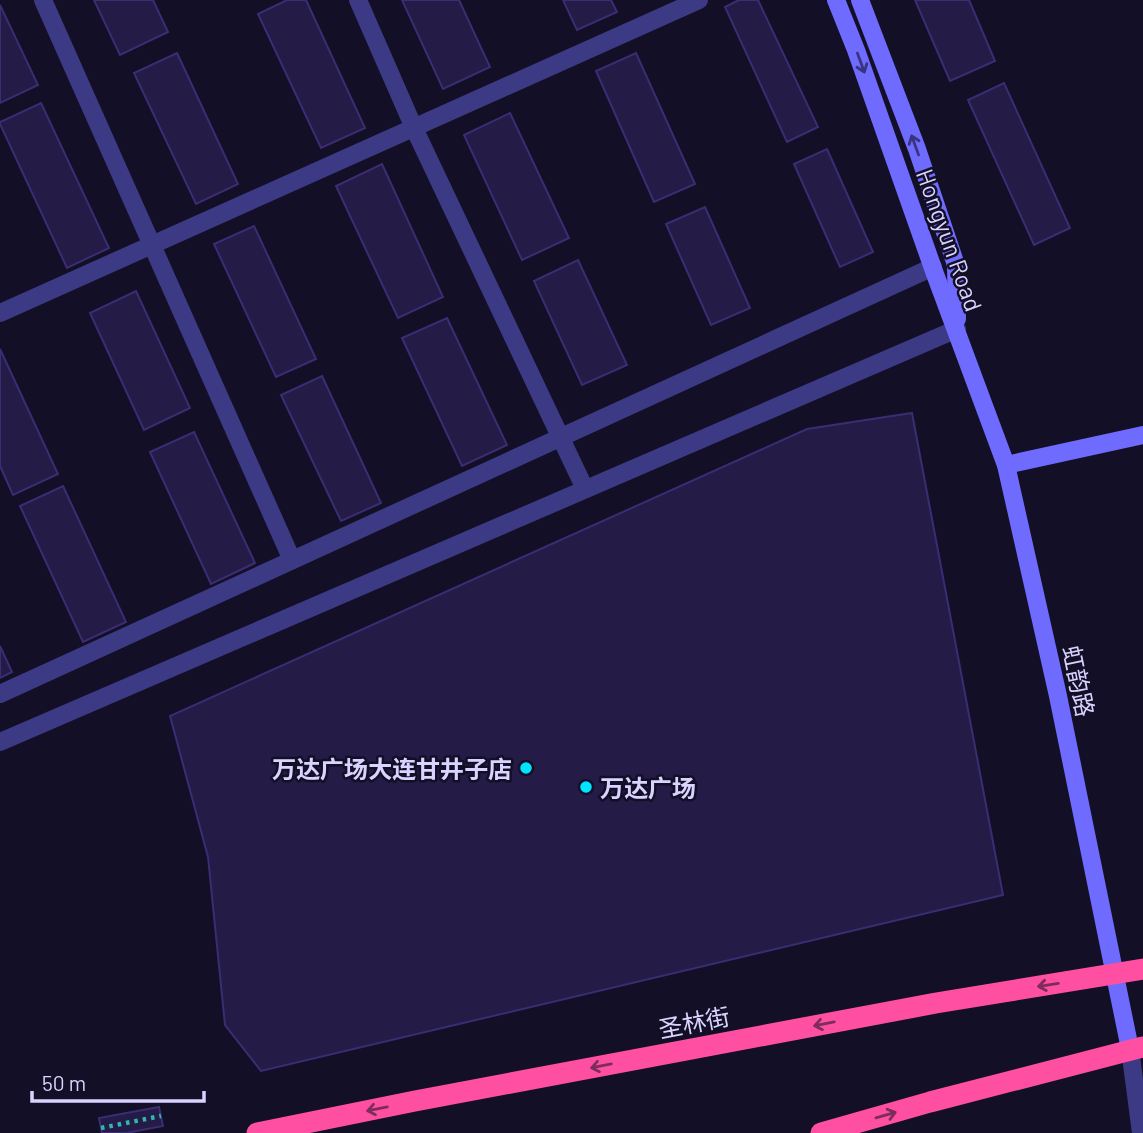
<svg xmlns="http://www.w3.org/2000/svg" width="1143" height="1133" font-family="Barlow,'Noto Sans SC',sans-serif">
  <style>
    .building { fill: #241b47; stroke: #3b2d73; stroke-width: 2 }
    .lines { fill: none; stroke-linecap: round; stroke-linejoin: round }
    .path { stroke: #2fb8b0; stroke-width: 4.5; stroke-dasharray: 3.5 5; stroke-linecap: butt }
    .street { stroke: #3d3a85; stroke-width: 18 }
    .secondary { stroke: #6f6bff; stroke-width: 18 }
    .highway { stroke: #ff4fa3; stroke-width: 21 }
    .oneway { stroke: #38347d }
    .oneway2 { stroke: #7d2c5e }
    .poi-dot { fill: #00e5ff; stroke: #130f26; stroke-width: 2.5 }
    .labels { text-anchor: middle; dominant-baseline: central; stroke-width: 5; stroke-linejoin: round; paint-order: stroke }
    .street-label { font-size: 24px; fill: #d9d4ff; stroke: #130f26 }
    .poi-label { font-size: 24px; font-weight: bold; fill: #d9d4ff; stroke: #130f26; text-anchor: end }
  </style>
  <rect width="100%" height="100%" fill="#130f26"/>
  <g class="building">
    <path d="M 94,0 L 153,0 L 168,32 L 120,55 Z"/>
    <path d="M 287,0 L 306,0 L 365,128 L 321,148 L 258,14 Z"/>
    <path d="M 402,0 L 459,0 L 490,67 L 443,89 Z"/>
    <path d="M 563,0 L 611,0 L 617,12 L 577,30 Z"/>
    <path d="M 739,0 L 758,0 L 818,127 L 787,142 L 725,7 Z"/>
    <path d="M 915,0 L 969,0 L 995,61 L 950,81 Z"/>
    <path d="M 0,5 L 38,85 L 0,103 Z"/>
    <path d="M 177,53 L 238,184 L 196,204 L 134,73 Z"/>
    <path d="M 636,53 L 695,184 L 654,202 L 596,71 Z"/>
    <path d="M 1004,83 L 1070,228 L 1034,245 L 968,100 Z"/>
    <path d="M 41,103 L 109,248 L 67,268 L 0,124 L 0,122 Z"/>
    <path d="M 510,113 L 569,238 L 522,260 L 464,135 Z"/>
    <path d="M 827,149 L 873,252 L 840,267 L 794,164 Z"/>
    <path d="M 382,164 L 443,297 L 398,318 L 336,186 Z"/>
    <path d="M 705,207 L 750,308 L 711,325 L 666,224 Z"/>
    <path d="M 254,226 L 316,359 L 276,377 L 214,244 Z"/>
    <path d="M 578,260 L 627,365 L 582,385 L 534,281 Z"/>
    <path d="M 136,291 L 190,408 L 144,430 L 90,313 Z"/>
    <path d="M 447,318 L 507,445 L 462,466 L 402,338 Z"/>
    <path d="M 0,349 L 58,474 L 13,495 L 0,466 Z"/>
    <path d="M 322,376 L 381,503 L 341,521 L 281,395 Z"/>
    <path d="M 912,413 L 1003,895 L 261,1071 L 225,1025 L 208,857 L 170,716 L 807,429 Z"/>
    <path d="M 194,432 L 255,563 L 211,584 L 150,452 Z"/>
    <path d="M 63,486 L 126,622 L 83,642 L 20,506 Z"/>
    <path d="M 0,646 L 12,672 L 0,678 Z"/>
    <path d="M 159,1107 L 163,1126 L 126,1133 L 102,1133 L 99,1118 Z"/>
  </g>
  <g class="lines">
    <path class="path" d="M 101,1128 L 161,1116"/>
    <g class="street">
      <path d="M 43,0 L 292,560"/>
      <path d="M 358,0 L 414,128 L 585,489"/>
      <path d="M 0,313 L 699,0"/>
      <path d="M 0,694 L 933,267"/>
      <path d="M 0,742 L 957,329"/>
      <path d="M 1130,1049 L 1141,1133"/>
    </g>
    <g class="secondary">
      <path d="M 836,0 L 856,50 L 935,274 L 1006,465 L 1058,696 L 1130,1049"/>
      <path d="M 860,0 L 917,149 L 956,265 L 957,319"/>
      <path d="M 1006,465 L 1143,435"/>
    </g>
    <g class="highway">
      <path d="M 257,1133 L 415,1101 L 936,1003 L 1143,969"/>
      <path d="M 821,1133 L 930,1102 L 1143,1047"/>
    </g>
  </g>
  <defs><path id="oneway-shaft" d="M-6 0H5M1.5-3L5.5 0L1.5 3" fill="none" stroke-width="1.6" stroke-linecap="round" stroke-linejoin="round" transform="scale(1.75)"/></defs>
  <g class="oneway">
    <use href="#oneway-shaft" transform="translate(861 63) rotate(70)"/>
    <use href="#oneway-shaft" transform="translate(915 145) rotate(-110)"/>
  </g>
  <g class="oneway2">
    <use href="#oneway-shaft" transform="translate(1048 985) rotate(171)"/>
    <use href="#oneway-shaft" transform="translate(824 1024) rotate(169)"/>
    <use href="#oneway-shaft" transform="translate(601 1066) rotate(169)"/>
    <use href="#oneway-shaft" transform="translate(377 1109) rotate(169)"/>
    <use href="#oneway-shaft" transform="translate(886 1115) rotate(-16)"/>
  </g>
  <g class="poi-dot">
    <circle cx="526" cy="768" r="7"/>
    <circle cx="586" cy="787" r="7"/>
  </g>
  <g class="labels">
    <g class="street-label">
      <text transform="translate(950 240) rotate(70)">Hongyun Road</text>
      <text transform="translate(1079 681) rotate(78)">虹韵路</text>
      <text transform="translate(694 1022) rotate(-11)">圣林街</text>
    </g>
    <g class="poi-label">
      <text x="512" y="768">万达广场大连甘井子店</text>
      <text x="600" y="787" text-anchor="start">万达广场</text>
    </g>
  </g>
  <path d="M32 1091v10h172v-10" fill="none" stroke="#d9d4ff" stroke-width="3.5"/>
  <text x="42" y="1091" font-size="21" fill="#d9d4ff" stroke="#130f26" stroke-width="5" paint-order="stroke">50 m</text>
</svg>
